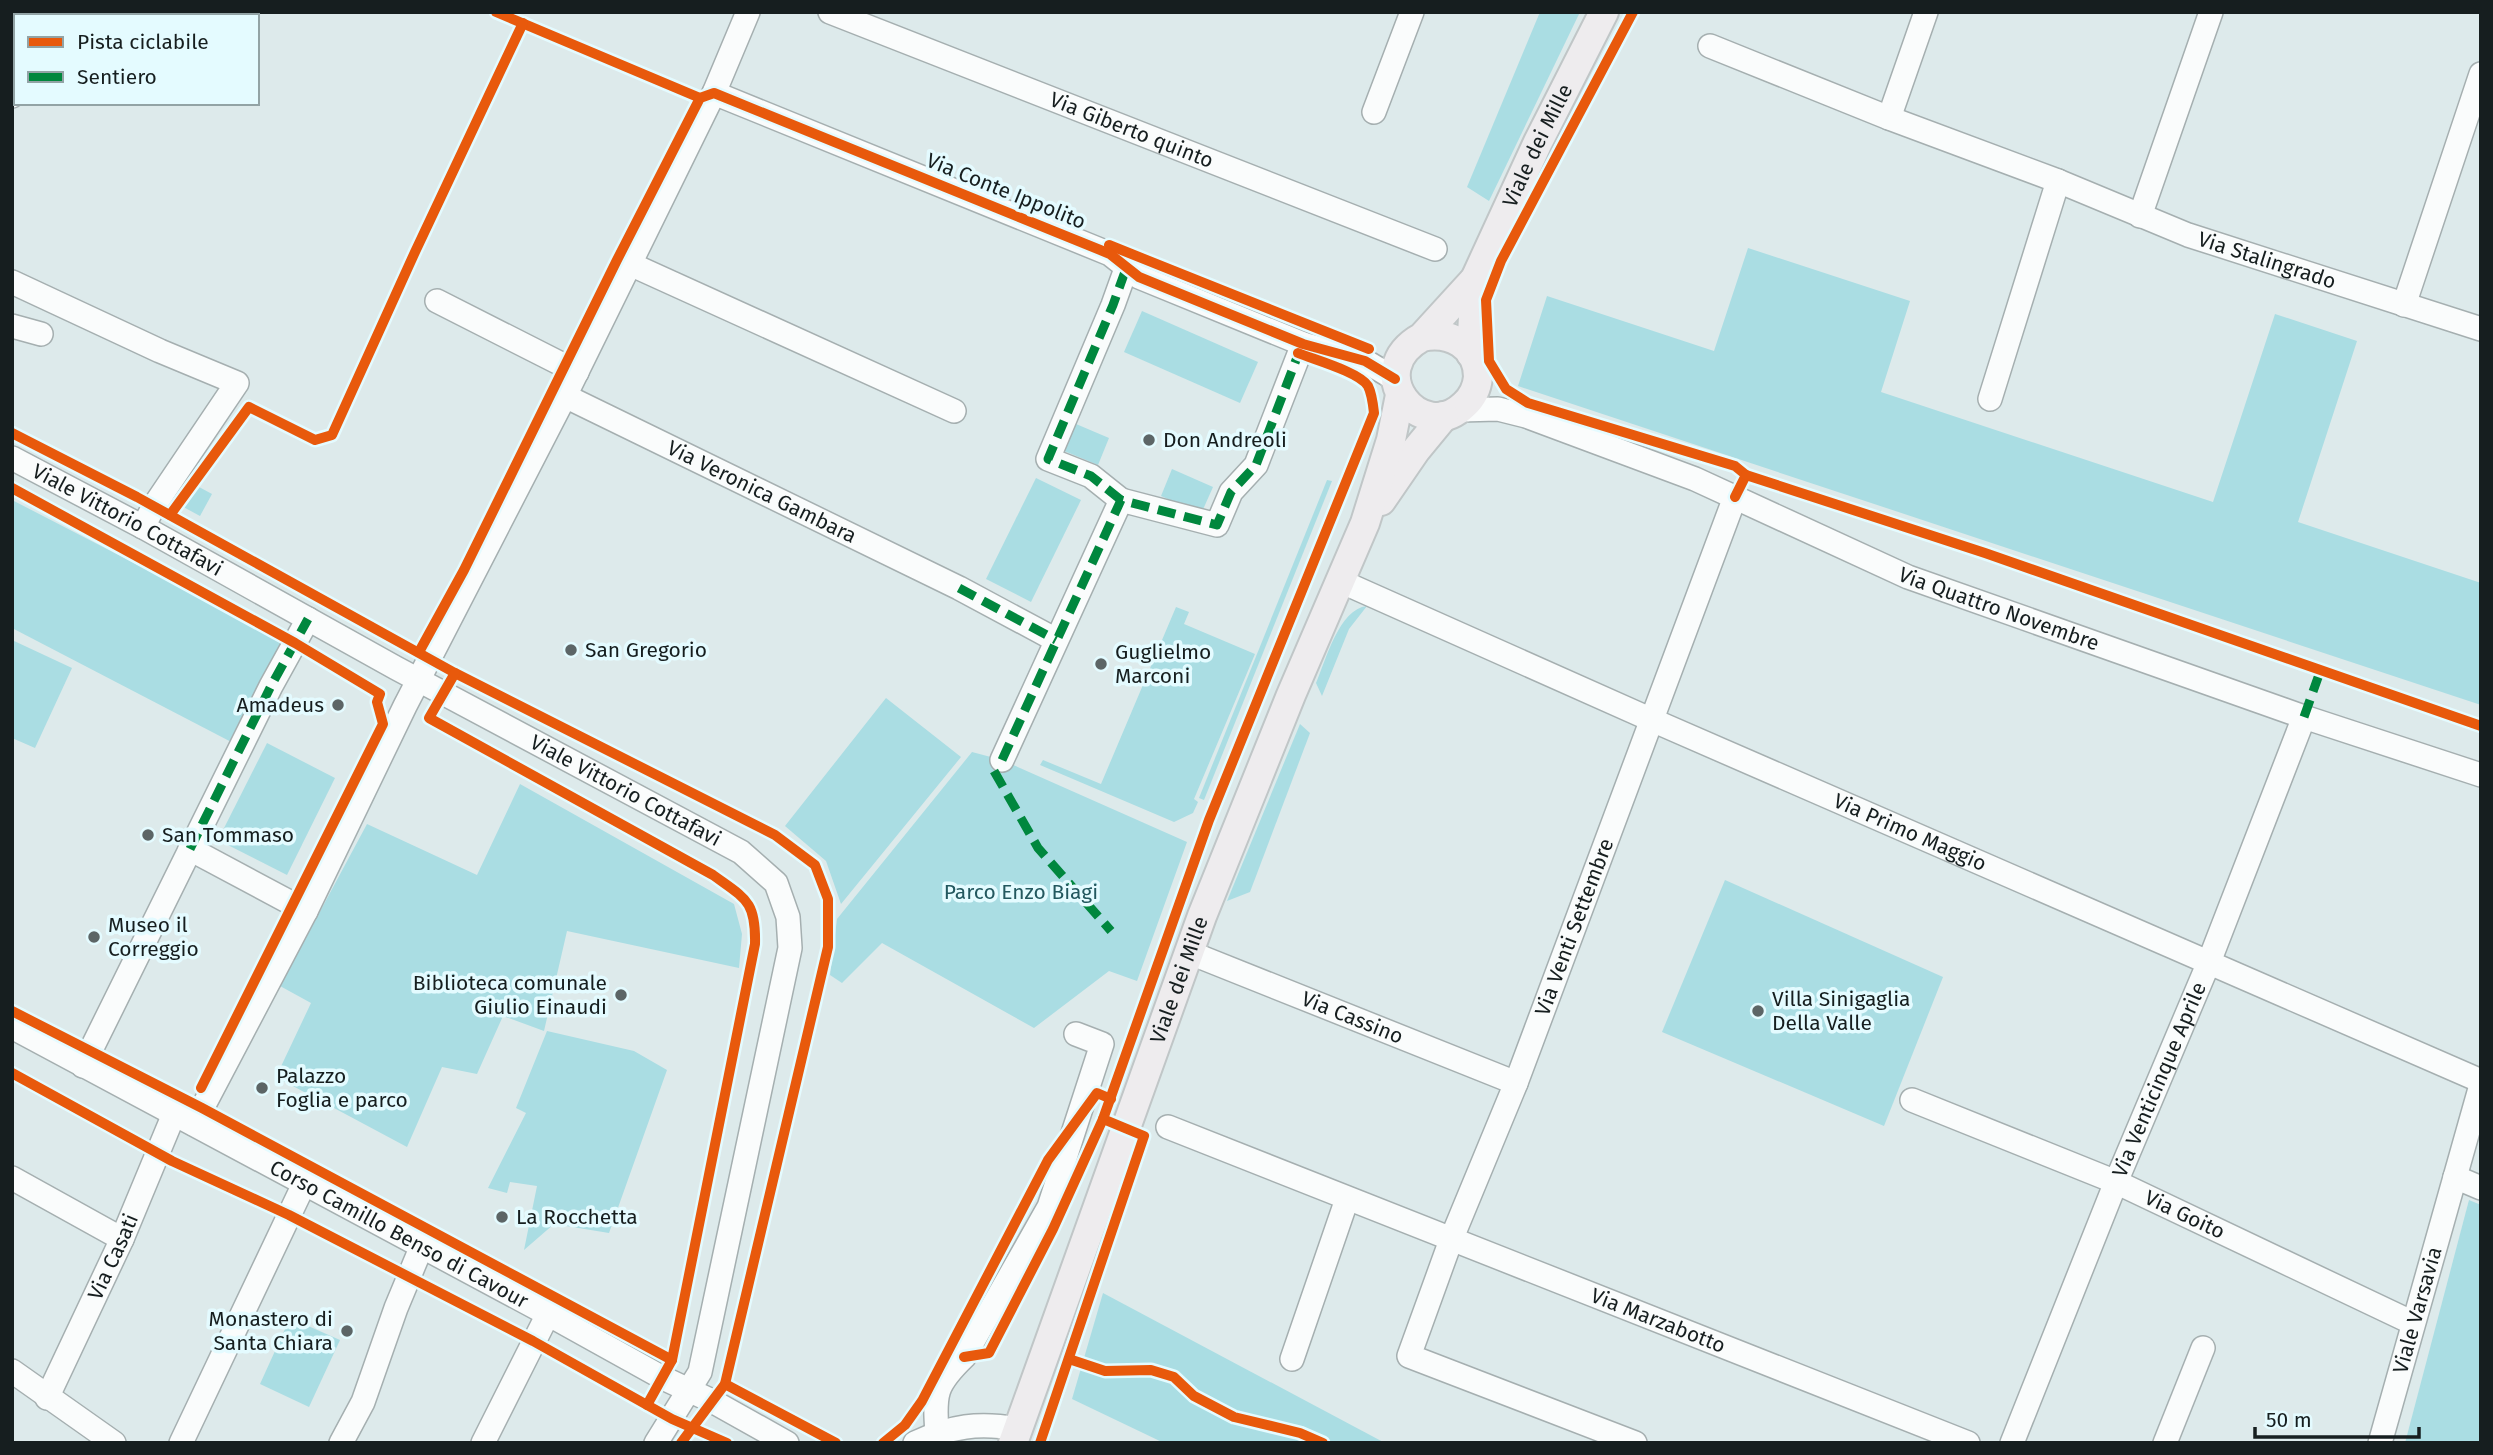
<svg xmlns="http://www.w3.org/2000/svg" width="2493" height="1455" font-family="'Fira Sans',sans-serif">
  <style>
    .green { fill: #aadde3 }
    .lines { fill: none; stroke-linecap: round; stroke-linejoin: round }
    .minor-casing { stroke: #a5afb0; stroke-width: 26 }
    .major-casing { stroke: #c0c6c7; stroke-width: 32 }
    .minor { stroke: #fafcfc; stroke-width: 23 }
    .major { stroke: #eeecee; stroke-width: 28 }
    .quiet { stroke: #00873e; stroke-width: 9; stroke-dasharray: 18 9; stroke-linecap: butt }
    .cycleway-casing { stroke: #e4fbff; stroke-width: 15 }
    .cycleway { stroke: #e8590c; stroke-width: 10 }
    .poi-dot { fill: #5c6566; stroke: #e4fbff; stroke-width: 2.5 }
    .labels { text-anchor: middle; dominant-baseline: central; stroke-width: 7; stroke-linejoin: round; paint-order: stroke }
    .street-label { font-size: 21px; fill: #161e1f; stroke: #e4fbff }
    .poi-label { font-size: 21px; fill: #161e1f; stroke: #e4fbff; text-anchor: start }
    .park-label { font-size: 21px; fill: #23585f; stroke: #e4fbff }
  </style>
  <rect width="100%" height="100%" fill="#ddeaeb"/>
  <g class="green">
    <path d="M 1540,12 L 1580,12 L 1489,201 L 1467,187 Z"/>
    <path d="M 1748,248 L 1910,301 L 1881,392 L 2213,502 L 2275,314 L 2357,341 L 2298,522 L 2481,583 L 2481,705 L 1518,386 L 1547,296 L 1714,351 Z"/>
    <path d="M 1142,311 L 1258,362 L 1240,403 L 1124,352 Z"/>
    <path d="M 1069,421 L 1109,438 L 1098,465 L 1057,448 Z"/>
    <path d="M 1172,469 L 1213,487 L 1201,514 L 1161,496 Z"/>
    <path d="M 1036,478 L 1081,500 L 1031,602 L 986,579 Z"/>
    <path d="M 1327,480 L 1332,481 L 1204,800 L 1199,798 Z"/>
    <path d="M 188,481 L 212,494 L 200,516 L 176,503 Z"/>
    <path d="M 14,501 L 291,644 L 239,746 L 12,628 Z"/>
    <path d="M 1367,606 L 1349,629 L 1322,696 L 1316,683 C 1326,660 1339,609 1367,606 Z"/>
    <path d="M 1176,607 L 1189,612 L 1184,624 L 1255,654 L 1194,799 L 1198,802 L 1193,813 L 1174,822 L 1040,765 L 1043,760 L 1101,784 Z"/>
    <path d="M 12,640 L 72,668 L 35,748 L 12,738 Z"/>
    <path d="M 886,698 L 961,757 L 841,904 L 826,861 L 785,826 Z"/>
    <path d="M 1300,724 L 1310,733 L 1250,892 L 1227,901 Z"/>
    <path d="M 267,743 L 335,778 L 287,875 L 218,840 Z"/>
    <path d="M 972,752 L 1002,760 L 1187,842 L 1137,981 L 1109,971 L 1034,1028 L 882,943 L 842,983 L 830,975 L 837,919 Z"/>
    <path d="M 520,784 L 734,904 L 742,934 L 739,968 L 567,931 L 544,1031 L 503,1016 L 477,1074 L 442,1067 L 407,1147 L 276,1077 L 311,1003 L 280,986 L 367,824 L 477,875 Z"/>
    <path d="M 1725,880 L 1943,977 L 1884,1126 L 1662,1032 Z"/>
    <path d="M 547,1031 L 634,1051 L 667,1070 L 609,1233 L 554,1224 L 524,1250 L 537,1186 L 510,1182 L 507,1193 L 488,1188 L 526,1113 L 516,1108 Z"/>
    <path d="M 2469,1200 L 2481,1205 L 2481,1443 L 2405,1443 Z"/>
    <path d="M 1103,1293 L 1385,1443 L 1164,1443 L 1072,1399 Z"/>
    <path d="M 290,1318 L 340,1340 L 309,1407 L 260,1384 Z"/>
  </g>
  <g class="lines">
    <defs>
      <g id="minor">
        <path id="s1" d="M 830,12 L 1435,249"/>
        <path d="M 48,16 L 50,12"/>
        <path id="s2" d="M 1710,46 L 1889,118 L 2058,181 L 2188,235 L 2481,329"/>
        <path d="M 714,93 L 1110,254 L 1139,277 L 1303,344 L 1365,361 L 1395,379"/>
        <path d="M 12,96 L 16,88"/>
        <path d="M 1374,112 L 1412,12"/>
        <path d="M 1889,118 L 1926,12"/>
        <path d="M 2140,216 L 2211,12"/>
        <path d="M 630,264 L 954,411"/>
        <path d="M 12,282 L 160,351 L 237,383 L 154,506 L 143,527"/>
        <path d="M 437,301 L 577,372"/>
        <path d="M 2404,305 L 2481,74"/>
        <path d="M 12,326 L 41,334"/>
        <path id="s3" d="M 565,396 L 959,588 L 1056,640"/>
        <path d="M 1990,399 L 2058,181"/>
        <path id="s4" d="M 1460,410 L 1498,409 L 1526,416 L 1695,479 L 1908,577 L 2304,717 L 2481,775"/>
        <path id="s5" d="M 12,458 L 143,527 L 396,668 L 741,852 L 776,883 L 788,917 L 790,948 L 700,1372 L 656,1443"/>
        <path d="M 1121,500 L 1091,476 L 1048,459 L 1113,305 L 1127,266"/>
        <path id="s6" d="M 1340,581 L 1652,720 L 2481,1081"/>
        <path d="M 1002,760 L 1121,500 L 1217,525 L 1231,492 L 1256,465 L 1303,344"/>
        <path d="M 190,849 L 306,911"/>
        <path id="s7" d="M 1188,952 L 1516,1083"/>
        <path id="s8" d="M 12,1027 L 548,1314 L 663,1378 L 712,1401 L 787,1443"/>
        <path d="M 83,1066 L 271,686 L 308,619"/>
        <path id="s9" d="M 1912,1100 L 2116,1182 L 2413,1323"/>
        <path d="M 194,1124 L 306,911 L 405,706 L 565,396 L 714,93 L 748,12"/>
        <path id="s10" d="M 1168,1127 L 1968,1443"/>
        <path d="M 2455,1177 L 2481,1188"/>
        <path d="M 12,1178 L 122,1239"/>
        <path d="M 1292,1359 L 1347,1199"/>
        <path d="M 12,1371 L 114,1443"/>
        <path id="s11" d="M 47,1398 L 122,1239 L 174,1114"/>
        <path d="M 937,1433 C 934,1394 935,1385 964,1357 L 1049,1207 L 1102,1044 L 1076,1034"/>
        <path d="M 181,1443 L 304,1184"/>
        <path d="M 341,1443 L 363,1402 L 396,1308 L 421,1248"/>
        <path d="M 483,1443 L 548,1314"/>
        <path d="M 915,1443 C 952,1426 978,1422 1018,1429"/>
        <path id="s12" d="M 1635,1443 L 1409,1356 L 1451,1240 L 1516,1083 L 1735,497"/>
        <path id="s13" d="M 2012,1443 L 2116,1182 L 2209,962 L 2304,717"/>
        <path d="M 2165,1443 L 2203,1348"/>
        <path id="s14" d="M 2380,1443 L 2481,1085"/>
      </g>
      <g id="major">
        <path id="s15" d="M 1422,337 C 1449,331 1478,345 1478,377 C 1477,388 1472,398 1464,405 C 1422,446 1360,371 1422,337 L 1475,279 L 1538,142 L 1604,12"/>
        <path d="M 1471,354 L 1475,279"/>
        <path d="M 1381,501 L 1416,450 L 1444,416"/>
        <path id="s16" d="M 1013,1443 L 1202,916 L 1291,695 L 1365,523 L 1391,440 L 1400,395"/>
      </g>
    </defs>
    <use href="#minor" class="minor-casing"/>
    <use href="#major" class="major-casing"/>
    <use href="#minor" class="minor"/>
    <use href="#major" class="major"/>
    <g class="quiet">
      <path d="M 1121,500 L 1091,476 L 1048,459 L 1113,305 L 1127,266"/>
      <path d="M 959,588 L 1056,640"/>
      <path d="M 2304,717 L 2321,669"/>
      <path d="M 1002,760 L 1121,500 L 1217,525 L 1231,492 L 1256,465 L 1301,347"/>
      <path d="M 994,771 L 1038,848 L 1111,931"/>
      <path d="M 190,849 L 271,686 L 308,619"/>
    </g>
    <defs>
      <g id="cycleway">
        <path d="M 496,12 L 700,98"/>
        <path d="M 1633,12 L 1501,261 L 1486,300 L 1489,361 L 1506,389 L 1528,403 L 1735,466 L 1746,475 L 1735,497"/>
        <path d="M 1109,245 L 1369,349"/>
        <path d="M 12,433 L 137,497 L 455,673 L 775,835 L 815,865 L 828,899 L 828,947 L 725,1384 L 681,1443"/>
        <path d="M 1746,475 L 1985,553 L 2481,726"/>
        <path d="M 12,488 L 295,643 L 380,694 L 377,702 L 383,724 L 201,1088"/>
        <path d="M 170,515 L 249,407 L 315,440 L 332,435 L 415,252 L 523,23"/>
        <path d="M 419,652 L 464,570 L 617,260 L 700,98 L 714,93 L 1110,254 L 1139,277 L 1303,344 L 1365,361 L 1395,379"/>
        <path d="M 455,673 L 429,718 L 713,875 C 746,899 756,901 755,944 L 672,1360 L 647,1405"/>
        <path d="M 12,1011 L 202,1108 L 672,1360"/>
        <path d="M 12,1073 L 172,1161 L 289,1215 L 533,1341 L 672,1419 L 727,1443"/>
        <path d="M 964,1357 L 989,1353 L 1053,1229 L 1103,1119 L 1209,820 L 1374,413 C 1373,404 1372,394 1368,386 C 1359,372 1315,360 1298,353"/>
        <path d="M 1069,1359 L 1105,1371 L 1151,1370 L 1174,1377 L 1194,1396 L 1234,1417 L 1300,1433 L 1323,1443"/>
        <path d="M 725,1384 L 836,1443"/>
        <path d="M 883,1443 L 905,1425 L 922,1401 L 1048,1160 L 1097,1093 L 1111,1099"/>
        <path d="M 1040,1443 L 1144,1136 L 1103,1119"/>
      </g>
    </defs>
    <use href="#cycleway" class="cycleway-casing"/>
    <use href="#cycleway" class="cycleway"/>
  </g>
  <g class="poi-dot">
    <circle cx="1149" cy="440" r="7"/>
    <circle cx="571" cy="650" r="7"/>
    <circle cx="1101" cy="664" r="7"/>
    <circle cx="338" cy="705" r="7"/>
    <circle cx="148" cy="835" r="7"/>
    <circle cx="94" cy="937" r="7"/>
    <circle cx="621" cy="995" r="7"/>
    <circle cx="1758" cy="1011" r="7"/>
    <circle cx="262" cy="1088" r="7"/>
    <circle cx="502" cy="1217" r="7"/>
    <circle cx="347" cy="1331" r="7"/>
  </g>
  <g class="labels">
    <g class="street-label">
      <text stroke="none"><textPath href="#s1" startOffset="324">Via Giberto quinto</textPath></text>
      <text stroke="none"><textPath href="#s15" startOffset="481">Viale dei Mille</textPath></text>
      <text transform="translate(1006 191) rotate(22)">Via Conte Ippolito</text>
      <text stroke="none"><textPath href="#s2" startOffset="597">Via Stalingrado</textPath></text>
      <text stroke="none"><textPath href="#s3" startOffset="219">Via Veronica Gambara</textPath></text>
      <text stroke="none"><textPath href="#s5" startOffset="131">Viale Vittorio Cottafavi</textPath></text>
      <text stroke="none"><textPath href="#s4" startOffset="578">Via Quattro Novembre</textPath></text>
      <text stroke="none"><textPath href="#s5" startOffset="698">Viale Vittorio Cottafavi</textPath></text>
      <text stroke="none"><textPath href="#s6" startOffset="623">Via Primo Maggio</textPath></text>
      <text stroke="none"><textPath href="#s12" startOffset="702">Via Venti Settembre</textPath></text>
      <text stroke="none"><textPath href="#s16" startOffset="492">Viale dei Mille</textPath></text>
      <text stroke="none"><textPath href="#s7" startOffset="177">Via Cassino</textPath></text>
      <text stroke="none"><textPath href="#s13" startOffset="392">Via Venticinque Aprile</textPath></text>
      <text stroke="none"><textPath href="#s9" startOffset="296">Via Goito</textPath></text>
      <text stroke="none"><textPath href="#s8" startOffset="439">Corso Camillo Benso di Cavour</textPath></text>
      <text stroke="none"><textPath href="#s11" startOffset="156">Via Casati</textPath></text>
      <text stroke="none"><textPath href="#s14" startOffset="138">Viale Varsavia</textPath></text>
      <text stroke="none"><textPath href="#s10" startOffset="527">Via Marzabotto</textPath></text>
    </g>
    <g class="poi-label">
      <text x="1163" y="440">Don Andreoli</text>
      <text x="585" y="650">San Gregorio</text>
      <text x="1115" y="652">Guglielmo<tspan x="1115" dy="24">Marconi</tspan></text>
      <text x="324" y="705" text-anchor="end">Amadeus</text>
      <text x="162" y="835">San Tommaso</text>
      <text x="108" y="925">Museo il<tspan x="108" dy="24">Correggio</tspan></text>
      <text x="607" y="983" text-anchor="end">Biblioteca comunale<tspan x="607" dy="24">Giulio Einaudi</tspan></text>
      <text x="1772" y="999">Villa Sinigaglia<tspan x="1772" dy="24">Della Valle</tspan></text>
      <text x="276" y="1076">Palazzo<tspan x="276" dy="24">Foglia e parco</tspan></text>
      <text x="516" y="1217">La Rocchetta</text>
      <text x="333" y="1319" text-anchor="end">Monastero di<tspan x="333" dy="24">Santa Chiara</tspan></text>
    </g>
    <g class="park-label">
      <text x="1021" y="892">Parco Enzo Biagi</text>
    </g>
  </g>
  <rect width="2493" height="1455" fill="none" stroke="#161e1f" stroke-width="28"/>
  <rect x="14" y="14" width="245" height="91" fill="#e4fbff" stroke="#92a3a5" stroke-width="2"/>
  <rect x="28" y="37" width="35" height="10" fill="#e8590c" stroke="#92a3a5" stroke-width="2"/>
  <text x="77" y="49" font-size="21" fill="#161e1f">Pista ciclabile</text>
  <rect x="28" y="72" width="35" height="10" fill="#00873e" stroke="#92a3a5" stroke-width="2"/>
  <text x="77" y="84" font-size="21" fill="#161e1f">Sentiero</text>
  <path d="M2255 1427v10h164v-10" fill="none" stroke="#161e1f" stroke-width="3.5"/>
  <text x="2266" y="1427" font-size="21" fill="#161e1f" stroke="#e4fbff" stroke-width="5" paint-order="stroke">50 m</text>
</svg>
